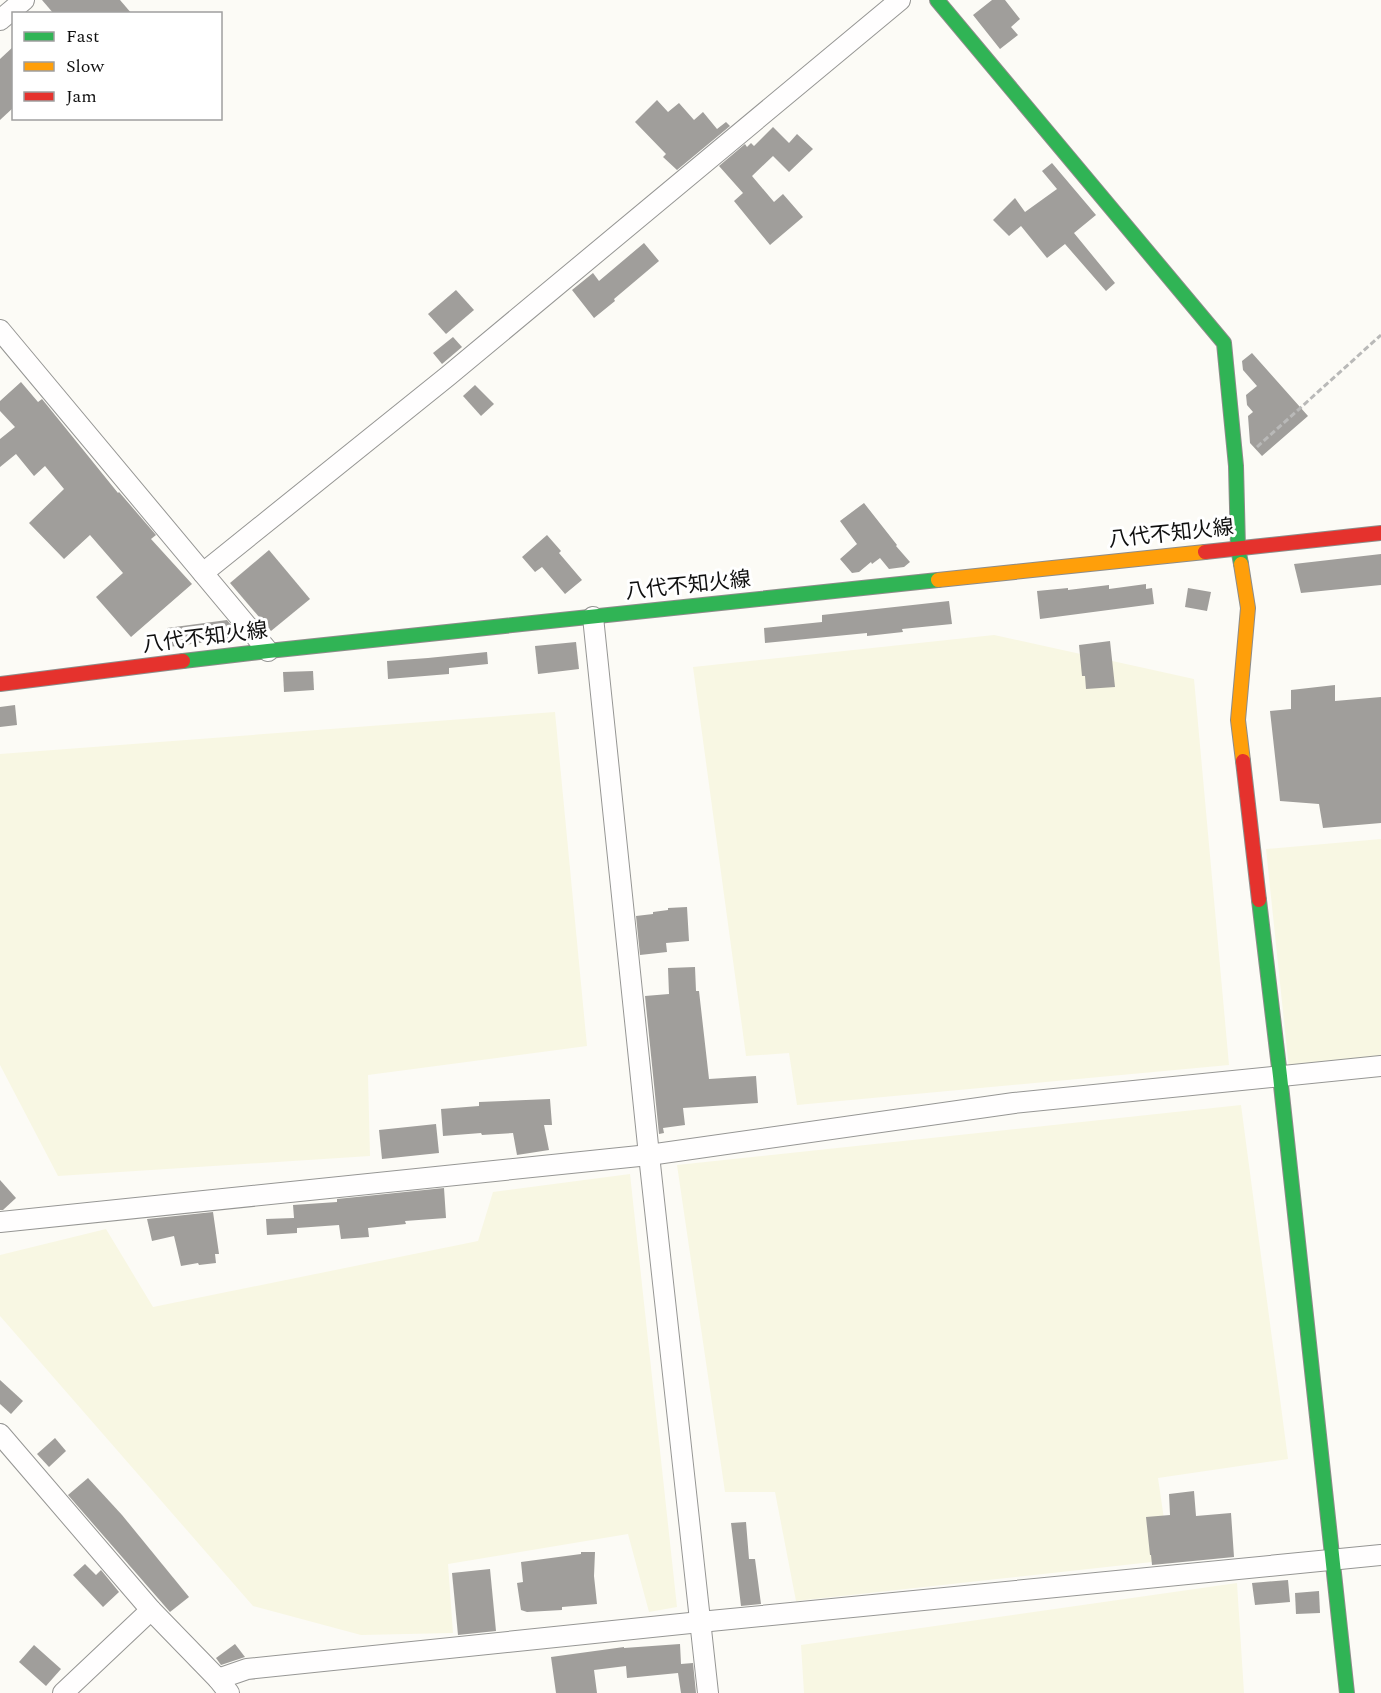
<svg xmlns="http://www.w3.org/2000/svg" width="1381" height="1693" font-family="Spectral,'Noto Sans JP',serif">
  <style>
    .farmland { fill: #f8f7e3 }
    .building { fill: #a09e9b }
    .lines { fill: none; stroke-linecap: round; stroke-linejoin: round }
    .street-casing { stroke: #969694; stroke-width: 22 }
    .fast-casing { stroke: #8d8c8a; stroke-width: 16 }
    .slow-casing { stroke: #8d8c8a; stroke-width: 16 }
    .jam-casing { stroke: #8d8c8a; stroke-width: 16 }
    .path { stroke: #b9b9b8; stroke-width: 3; stroke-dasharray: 6 3; stroke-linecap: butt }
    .street { stroke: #fffefe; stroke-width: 20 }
    .fast { stroke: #30b455; stroke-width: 14 }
    .slow { stroke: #ff9f0a; stroke-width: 14 }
    .jam { stroke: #e5322d; stroke-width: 14 }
    .labels { text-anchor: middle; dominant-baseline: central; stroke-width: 6; stroke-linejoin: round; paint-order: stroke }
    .street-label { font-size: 21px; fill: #101010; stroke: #fff }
  </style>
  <rect width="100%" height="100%" fill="#fcfbf6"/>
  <g class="farmland">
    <path d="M 994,635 L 1194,679 L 1229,1065 L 797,1105 L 789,1053 L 746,1056 L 693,667 Z"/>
    <path d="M 555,712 L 587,1046 L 368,1075 L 370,1156 L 58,1176 L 0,1065 L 0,754 Z"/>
    <path d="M 1381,839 L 1381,1060 L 1289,1069 L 1266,849 Z"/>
    <path d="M 1241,1105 L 1288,1459 L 1158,1478 L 1170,1560 L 796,1601 L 775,1492 L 725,1492 L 677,1165 Z"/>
    <path d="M 630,1174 L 677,1607 L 649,1612 L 628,1534 L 448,1564 L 453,1633 L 361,1635 L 253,1606 L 0,1316 L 0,1255 L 106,1229 L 153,1307 L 478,1241 L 493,1192 Z"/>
    <path d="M 1237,1583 L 1244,1693 L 804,1693 L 801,1645 Z"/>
  </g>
  <g class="building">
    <path d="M 42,0 L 120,0 L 132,14 L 54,14 Z"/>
    <path d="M 992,0 L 1005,0 L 1020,19 L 1011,27 L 1018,35 L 1000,49 L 973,15 Z"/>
    <path d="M 14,46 L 14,107 L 0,120 L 0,59 Z"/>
    <path d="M 657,100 L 668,112 L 679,103 L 694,120 L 703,112 L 717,129 L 726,122 L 730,126 L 677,170 L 663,157 L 666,154 L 635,122 Z"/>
    <path d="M 773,127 L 789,143 L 797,134 L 813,149 L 789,172 L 773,156 L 752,176 L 774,202 L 783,194 L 803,217 L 770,245 L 734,201 L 743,193 L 719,166 L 745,144 L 747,147 L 751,143 L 754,146 Z"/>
    <path d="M 1052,163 L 1096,215 L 1074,233 L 1115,283 L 1106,291 L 1065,244 L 1047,258 L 1021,226 L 1009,236 L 993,220 L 1015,198 L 1025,212 L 1057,189 L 1042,171 Z"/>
    <path d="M 644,243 L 659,261 L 614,299 L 615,301 L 594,318 L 572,290 L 593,273 L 599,281 Z"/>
    <path d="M 456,290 L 474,310 L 446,334 L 428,314 Z"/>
    <path d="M 453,337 L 462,347 L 442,364 L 433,353 Z"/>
    <path d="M 1252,353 L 1308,416 L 1262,456 L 1250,443 L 1248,416 L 1253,412 L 1247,405 L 1246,395 L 1257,386 L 1243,370 L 1242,361 Z"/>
    <path d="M 21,382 L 38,402 L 42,399 L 118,493 L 119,492 L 156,535 L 151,539 L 192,584 L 131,637 L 96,597 L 123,573 L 90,535 L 64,559 L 29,523 L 64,489 L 45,466 L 34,476 L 16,454 L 0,467 L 0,439 L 15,427 L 0,411 L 0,401 Z"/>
    <path d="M 475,385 L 494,404 L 481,416 L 463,396 Z"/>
    <path d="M 864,503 L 897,545 L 896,546 L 910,562 L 904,567 L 889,569 L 880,558 L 872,564 L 871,562 L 859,572 L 852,573 L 840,559 L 857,544 L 840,521 Z"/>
    <path d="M 547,535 L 561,551 L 559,553 L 582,580 L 565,594 L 542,567 L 535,572 L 522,557 Z"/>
    <path d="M 269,550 L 310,599 L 271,631 L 230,583 Z"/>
    <path d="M 1381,554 L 1381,585 L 1301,593 L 1294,564 Z"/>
    <path d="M 1146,584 L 1146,589 L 1152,588 L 1154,604 L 1040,619 L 1037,591 L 1068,588 L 1068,590 L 1109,585 L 1109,589 Z"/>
    <path d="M 1188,588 L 1211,592 L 1207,611 L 1185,607 Z"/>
    <path d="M 949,601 L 952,624 L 902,629 L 903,632 L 867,636 L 867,633 L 765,643 L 764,628 L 822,622 L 822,615 Z"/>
    <path d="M 227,620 L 237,632 L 237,638 L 169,647 L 167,628 Z"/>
    <path d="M 1110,641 L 1115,687 L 1086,689 L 1085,676 L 1082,676 L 1079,645 Z"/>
    <path d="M 576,642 L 579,669 L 538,674 L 535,646 Z"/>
    <path d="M 487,652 L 488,664 L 449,668 L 449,674 L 388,679 L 387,661 L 428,658 Z"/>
    <path d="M 313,671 L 314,690 L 284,692 L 283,672 Z"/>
    <path d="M 1335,685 L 1335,701 L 1381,697 L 1381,823 L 1323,828 L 1319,804 L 1280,801 L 1270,711 L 1291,709 L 1291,690 Z"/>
    <path d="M 15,705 L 17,725 L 0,727 L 0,707 Z"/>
    <path d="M 687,907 L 689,941 L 666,943 L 667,952 L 640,955 L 636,916 L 653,914 L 653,912 L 668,910 L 668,908 Z"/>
    <path d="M 695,967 L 696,991 L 699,991 L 709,1079 L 756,1076 L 758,1103 L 683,1108 L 685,1125 L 663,1128 L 664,1133 L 659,1134 L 645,996 L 669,994 L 668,968 Z"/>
    <path d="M 550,1099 L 552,1125 L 544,1125 L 549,1150 L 517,1155 L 513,1133 L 482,1135 L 481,1133 L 443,1136 L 441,1109 L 479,1106 L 479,1102 Z"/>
    <path d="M 436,1124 L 439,1153 L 382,1159 L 379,1130 Z"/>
    <path d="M 0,1180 L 16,1198 L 3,1210 L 0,1210 Z"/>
    <path d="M 444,1188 L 446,1218 L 405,1221 L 406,1224 L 368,1228 L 369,1237 L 341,1239 L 339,1225 L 297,1228 L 297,1233 L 267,1235 L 266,1219 L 294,1218 L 293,1205 L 337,1202 L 337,1199 Z"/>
    <path d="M 213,1212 L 219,1254 L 215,1254 L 216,1263 L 199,1265 L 198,1263 L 181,1266 L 174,1236 L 152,1241 L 147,1219 Z"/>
    <path d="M 0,1380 L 23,1401 L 11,1414 L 0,1404 Z"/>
    <path d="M 55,1438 L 66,1451 L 49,1467 L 37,1454 Z"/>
    <path d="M 88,1478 L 122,1515 L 189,1597 L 170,1612 L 68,1495 Z"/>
    <path d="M 1194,1491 L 1196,1516 L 1231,1513 L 1234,1557 L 1152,1565 L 1151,1555 L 1150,1555 L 1146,1517 L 1170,1515 L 1169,1494 Z"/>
    <path d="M 746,1522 L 749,1559 L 755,1559 L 761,1604 L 741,1606 L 731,1523 Z"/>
    <path d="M 581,1552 L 595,1552 L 594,1576 L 597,1604 L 562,1607 L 562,1610 L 527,1612 L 521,1610 L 517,1583 L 523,1582 L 521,1562 L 581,1554 Z"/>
    <path d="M 85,1564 L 96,1575 L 101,1570 L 119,1592 L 103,1607 L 73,1575 Z"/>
    <path d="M 490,1569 L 496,1631 L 458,1635 L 452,1573 Z"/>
    <path d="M 1288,1580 L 1290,1602 L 1255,1605 L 1252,1583 Z"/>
    <path d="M 1319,1591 L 1320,1613 L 1296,1614 L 1295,1593 Z"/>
    <path d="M 235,1644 L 245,1657 L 221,1665 L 216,1658 Z"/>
    <path d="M 680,1644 L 681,1664 L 693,1663 L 696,1693 L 681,1693 L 678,1673 L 627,1678 L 626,1666 L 594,1670 L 597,1693 L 556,1693 L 551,1657 L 624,1647 L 624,1648 Z"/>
    <path d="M 34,1645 L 61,1669 L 46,1686 L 19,1662 Z"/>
  </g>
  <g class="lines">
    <defs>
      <g id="street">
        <path d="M 0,20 L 24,0"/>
        <path d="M 0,330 L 268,651"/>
        <path d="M 203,573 L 448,376 L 900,0"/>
        <path d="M 593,617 L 649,1155 L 708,1693"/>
        <path d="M 0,1222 L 649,1155 L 1014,1103 L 1381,1066"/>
        <path d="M 0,1434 L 151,1610 L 218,1679 L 229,1693"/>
        <path d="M 218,1679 L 247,1669 L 700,1622 L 1381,1555"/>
        <path d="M 63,1693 L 151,1610"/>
      </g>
      <g id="fast">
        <path d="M 937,0 L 1224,343 L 1236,466 L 1238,548 L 1241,564"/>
        <path d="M 183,661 L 268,651 L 938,580"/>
        <path d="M 1259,900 L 1280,1076 L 1347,1693"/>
      </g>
      <g id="slow">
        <path d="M 1241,564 L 1248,608 L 1238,720 L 1243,761"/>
        <path d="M 938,580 L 1205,552"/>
      </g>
      <g id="jam">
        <path d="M 1205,552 L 1381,533"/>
        <path d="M 0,684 L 183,661"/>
        <path d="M 1243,761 L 1259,900"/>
      </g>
    </defs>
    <use href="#street" class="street-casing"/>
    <use href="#fast" class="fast-casing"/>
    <use href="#slow" class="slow-casing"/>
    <use href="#jam" class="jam-casing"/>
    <path class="path" d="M 1257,447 L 1381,335"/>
    <use href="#street" class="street"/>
    <use href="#fast" class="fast"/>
    <use href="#slow" class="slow"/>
    <use href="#jam" class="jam"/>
  </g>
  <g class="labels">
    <g class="street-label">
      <text transform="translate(1171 534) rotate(-6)">八代不知火線</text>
      <text transform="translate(688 586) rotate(-6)">八代不知火線</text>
      <text transform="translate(205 638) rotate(-7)">八代不知火線</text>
    </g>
  </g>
  <rect x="12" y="12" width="210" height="108" fill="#ffffff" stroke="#9f9f9f" stroke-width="1.5"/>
  <rect x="24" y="32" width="30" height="9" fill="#30b455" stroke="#9f9f9f" stroke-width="1.5"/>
  <text x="66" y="42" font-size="18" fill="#101010">Fast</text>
  <rect x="24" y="62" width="30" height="9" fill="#ff9f0a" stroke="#9f9f9f" stroke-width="1.5"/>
  <text x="66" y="72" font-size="18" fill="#101010">Slow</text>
  <rect x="24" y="92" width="30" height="9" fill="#e5322d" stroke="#9f9f9f" stroke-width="1.5"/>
  <text x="66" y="102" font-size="18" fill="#101010">Jam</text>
</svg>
